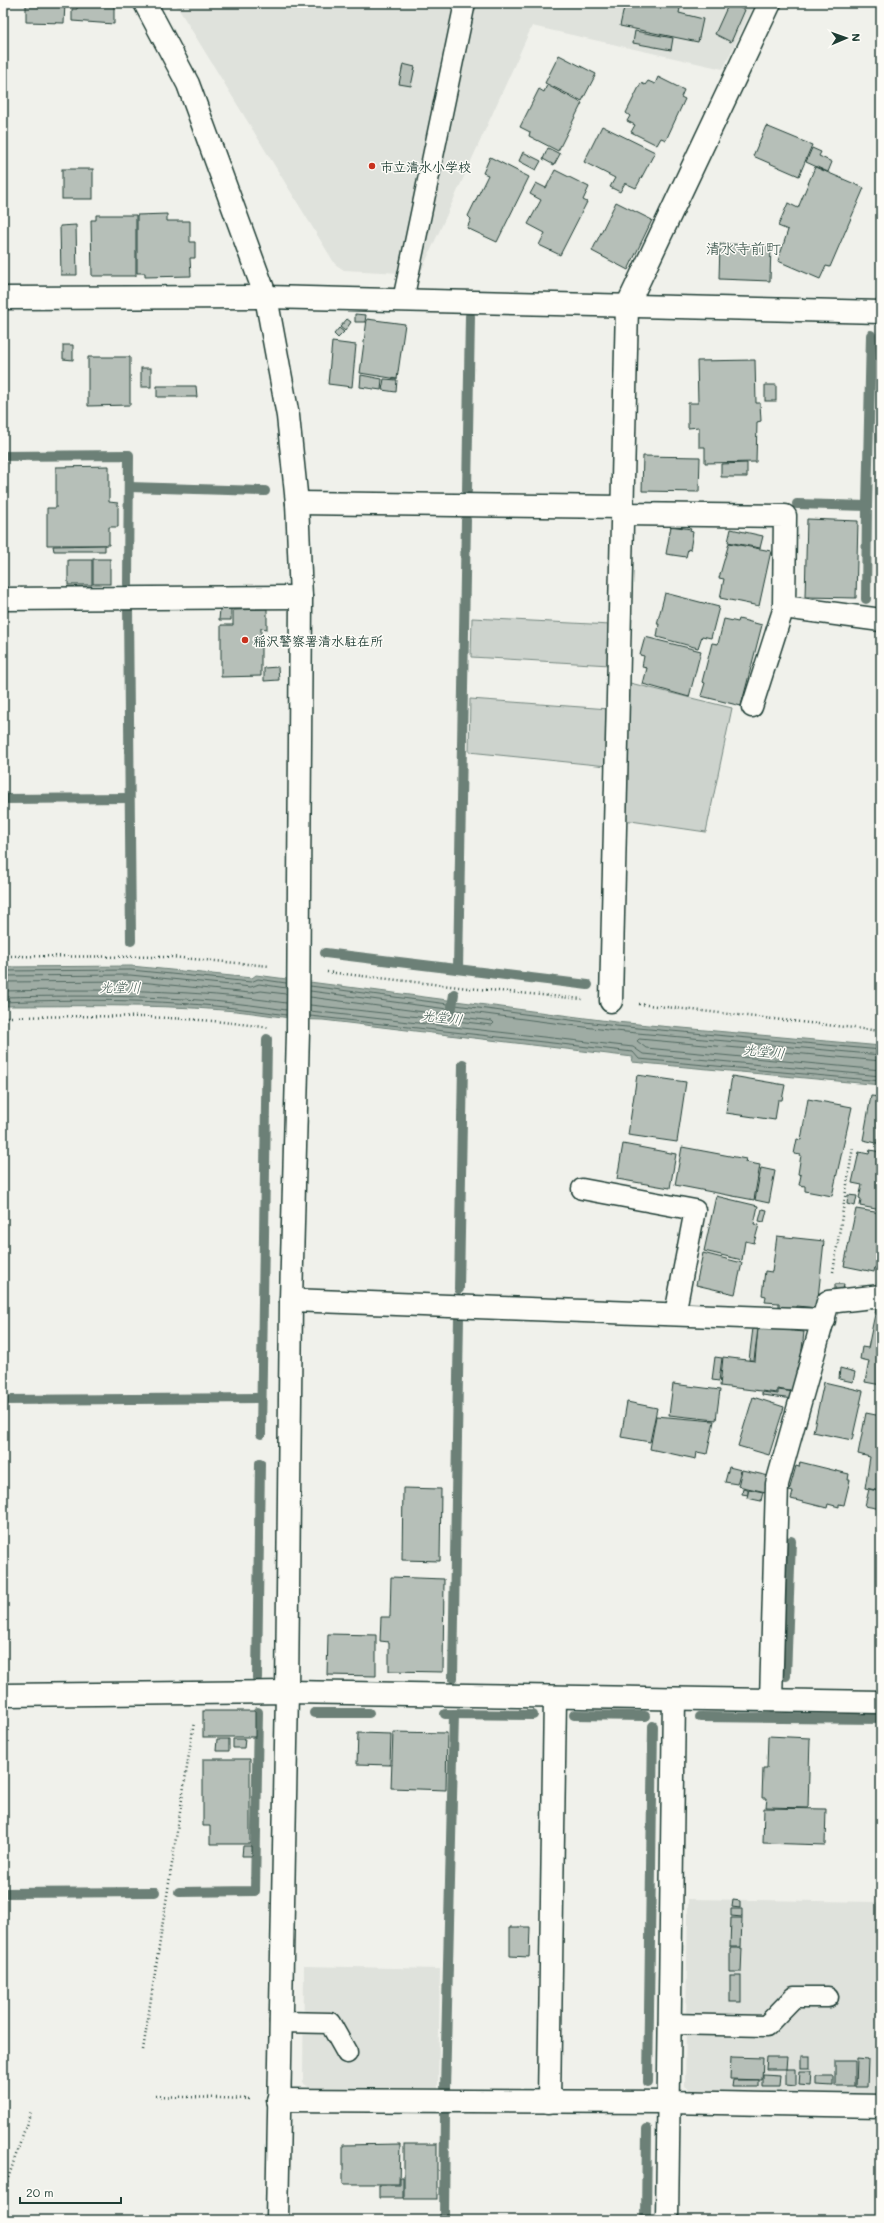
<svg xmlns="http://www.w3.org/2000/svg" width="884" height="2223" font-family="Mali,'Klee One',sans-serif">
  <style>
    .built { fill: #dfe2dc }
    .green { fill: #cdd3cd; stroke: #768880 }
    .water { fill: #9faca4; stroke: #6c8077 }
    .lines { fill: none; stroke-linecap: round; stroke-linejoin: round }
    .shore { stroke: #526961; stroke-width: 1 }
    .stream { stroke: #6c8077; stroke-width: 10 }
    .building { fill: #b6bfb8; stroke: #1f3d34 }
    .service-casing { stroke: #1f3d34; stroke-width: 23 }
    .minor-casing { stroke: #1f3d34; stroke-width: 25 }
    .tertiary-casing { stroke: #1f3d34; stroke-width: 25 }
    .path { stroke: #1f3d34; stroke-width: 2.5; stroke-dasharray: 1 3; stroke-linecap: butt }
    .service { stroke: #fdfcf7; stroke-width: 20 }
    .minor { stroke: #fdfcf7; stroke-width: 22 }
    .tertiary { stroke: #fdfcf7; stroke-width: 22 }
    .poi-dot { fill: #c8321e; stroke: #fdfcf7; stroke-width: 1.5 }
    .labels { text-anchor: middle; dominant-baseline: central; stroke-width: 3; stroke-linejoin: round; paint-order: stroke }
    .poi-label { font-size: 13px; font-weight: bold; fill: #1f3d34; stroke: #fdfcf7; text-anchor: start }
    .water-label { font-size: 14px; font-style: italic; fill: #455e56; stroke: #fdfcf7 }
    .quarter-label { font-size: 15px; fill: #1f3d34; stroke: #fdfcf7 }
  </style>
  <rect width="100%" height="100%" fill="#f0f1eb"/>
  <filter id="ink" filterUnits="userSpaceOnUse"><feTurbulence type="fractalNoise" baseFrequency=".025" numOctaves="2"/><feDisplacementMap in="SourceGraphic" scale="8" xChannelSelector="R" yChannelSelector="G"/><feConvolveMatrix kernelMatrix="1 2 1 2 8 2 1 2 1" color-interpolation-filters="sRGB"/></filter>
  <g filter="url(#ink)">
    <g class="built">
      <path d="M 175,3 L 755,3 L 723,69 L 532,26 L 420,274 L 344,270 L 335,264 Z"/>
      <path d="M 688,1899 L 878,1902 L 875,2097 L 695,2094 L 685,2086 Z"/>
      <path d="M 304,1966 L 440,1969 L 438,2093 L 315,2092 L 303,2083 Z"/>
    </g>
    <g class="green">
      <path d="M 472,618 L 611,625 L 610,665 L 471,657 Z"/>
      <path d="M 626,682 L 732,708 L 706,832 L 624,820 Z"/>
      <path d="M 470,699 L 609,709 L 607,766 L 469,752 Z"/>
    </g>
    <path class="water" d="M 131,966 L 252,978 L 256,975 L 616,1022 L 881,1046 L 881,1085 L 632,1062 L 633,1057 L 323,1020 C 289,1020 257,1012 223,1010 C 150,1004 76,1006 3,1006 L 3,967 Z"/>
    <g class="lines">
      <g class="shore">
        <path d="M 3,971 L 131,970 L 251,982 L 258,979 L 286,983"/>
        <path d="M 3,976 L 130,975 L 251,987 L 259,984 L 286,988"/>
        <path d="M 3,982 L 130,981 L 250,993 L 261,991 L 286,994"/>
        <path d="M 310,986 L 616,1026 L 881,1050"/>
        <path d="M 3,991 C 98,989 192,989 286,1003"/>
        <path d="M 310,991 L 615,1031 L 881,1055"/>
        <path d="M 3,997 C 98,995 192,995 286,1010"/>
        <path d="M 3,1002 C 97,998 193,1000 286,1015"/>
        <path d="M 310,1005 L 492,1025 L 494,1023 L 492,1021 L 310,997"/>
        <path d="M 310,1011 L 633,1047 L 643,1054 L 881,1076"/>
        <path d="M 310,1016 L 633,1052 L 639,1059 L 881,1081"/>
        <path d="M 881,1061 L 639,1039 L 637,1041 L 646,1048 L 881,1070"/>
      </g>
      <g class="stream">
        <path d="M 3,456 L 129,455 L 128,584"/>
        <path d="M 129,487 L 265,491"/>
        <path d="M 467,491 L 470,316"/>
        <path d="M 797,504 L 867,506 L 871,335"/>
        <path d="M 866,599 L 867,506"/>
        <path d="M 128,608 L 131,941"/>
        <path d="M 3,799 L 129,798"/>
        <path d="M 325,953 L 588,985"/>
        <path d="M 458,969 L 466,520"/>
        <path d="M 451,1013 L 454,994"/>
        <path d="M 459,1289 L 463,1064"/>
        <path d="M 3,1400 L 261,1398"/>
        <path d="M 261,1434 L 267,1039"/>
        <path d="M 786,1676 L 791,1541"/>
        <path d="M 257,1678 L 260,1463"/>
        <path d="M 453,1678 L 459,1317"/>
        <path d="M 314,1713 L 369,1713"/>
        <path d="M 445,1714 L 533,1715"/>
        <path d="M 574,1715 L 645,1716"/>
        <path d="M 700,1717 L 881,1719"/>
        <path d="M 179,1892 L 255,1891 L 258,1712"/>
        <path d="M 3,1893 L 155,1892"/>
        <path d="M 648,2082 L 653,1726"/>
        <path d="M 445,2090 L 454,1714"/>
        <path d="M 444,2220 L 445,2111"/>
        <path d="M 646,2220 L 647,2129"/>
      </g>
    </g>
    <g class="building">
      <path d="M 26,3 L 65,3 L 64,23 L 26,22 Z"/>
      <path d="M 78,3 L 114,3 L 114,24 L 72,21 L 72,9 L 77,9 Z"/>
      <path d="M 625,3 L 681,3 L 679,13 L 703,19 L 698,42 L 620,26 Z"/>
      <path d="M 729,3 L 745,10 L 731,42 L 715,34 Z"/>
      <path d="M 635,31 L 673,38 L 671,50 L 633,43 Z"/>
      <path d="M 559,55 L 596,74 L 582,101 L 545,83 Z"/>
      <path d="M 403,64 L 415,67 L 411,86 L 399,84 Z"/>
      <path d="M 658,77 L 684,90 L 681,97 L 685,99 L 666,140 L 661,138 L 657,145 L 631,132 L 635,125 L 627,121 L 630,116 L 626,113 L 641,83 L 645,85 L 648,81 L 655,84 Z"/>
      <path d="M 547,85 L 582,103 L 558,151 L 529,136 L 530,132 L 520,127 L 539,89 L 544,92 Z"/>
      <path d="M 602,126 L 655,152 L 636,188 L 625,183 L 620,192 L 610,187 L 615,178 L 584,162 Z"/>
      <path d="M 766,126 L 812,145 L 799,176 L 753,156 Z"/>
      <path d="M 548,148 L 560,154 L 554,165 L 543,159 Z"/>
      <path d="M 812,148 L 821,152 L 819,156 L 832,162 L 828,172 L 806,162 Z"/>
      <path d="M 523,152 L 541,161 L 536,170 L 519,161 Z"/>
      <path d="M 490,157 L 529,177 L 497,242 L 467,228 L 471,219 L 468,216 L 488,175 L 483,173 Z"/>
      <path d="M 815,167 L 864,188 L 830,267 L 826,266 L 820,279 L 778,261 L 788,230 L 778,226 L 788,203 L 798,208 Z"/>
      <rect x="62" y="169" width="31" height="30"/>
      <path d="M 555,170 L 589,187 L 583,200 L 587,202 L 560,255 L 539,245 L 545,233 L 528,224 L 541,200 L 530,194 L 536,183 L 546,188 Z"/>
      <path d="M 616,202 L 652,220 L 628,270 L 592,251 Z"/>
      <path d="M 167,214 L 167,221 L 190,221 L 190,242 L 195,242 L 195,258 L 190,258 L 191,276 L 145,277 L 145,273 L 137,273 L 137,215 Z"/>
      <path d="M 96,215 L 136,215 L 136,276 L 92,276 L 91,220 L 96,220 Z"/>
      <path d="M 76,225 L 77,275 L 61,275 L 60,226 Z"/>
      <path d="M 720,244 L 771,245 L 770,281 L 719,279 Z"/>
      <path d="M 355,314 L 366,315 L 365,322 L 355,322 Z"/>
      <path d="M 347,319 L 351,322 L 345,331 L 340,327 Z"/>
      <path d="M 367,319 L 405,324 L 397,379 L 360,373 Z"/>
      <path d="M 339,328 L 344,332 L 338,338 L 334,334 Z"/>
      <path d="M 332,342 L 356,345 L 352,387 L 328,384 Z"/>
      <path d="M 63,345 L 73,345 L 73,360 L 63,359 Z"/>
      <path d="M 88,357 L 130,357 L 130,405 L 88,406 Z"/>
      <path d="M 755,360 L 756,403 L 760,403 L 761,421 L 757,422 L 756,462 L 705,463 L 705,447 L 699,447 L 699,427 L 688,428 L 688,403 L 698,403 L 697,361 Z"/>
      <rect x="141" y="368" width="10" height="19"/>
      <path d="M 361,375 L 382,379 L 381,390 L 360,387 Z"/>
      <path d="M 384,379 L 397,380 L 396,392 L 382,390 Z"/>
      <rect x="765" y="385" width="11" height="16"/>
      <path d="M 157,386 L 196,386 L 197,397 L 157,397 Z"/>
      <path d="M 643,456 L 700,457 L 699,492 L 642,491 Z"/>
      <path d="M 747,463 L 747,477 L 721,477 L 721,464 Z"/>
      <path d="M 109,466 L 109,502 L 118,503 L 118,527 L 109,527 L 109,545 L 47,545 L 47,508 L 56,508 L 56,467 Z"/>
      <path d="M 807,519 L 858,521 L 856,598 L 805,597 Z"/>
      <path d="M 671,526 L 691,529 L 690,531 L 693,532 L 690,550 L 688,549 L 686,557 L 666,554 Z"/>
      <path d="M 731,529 L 763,536 L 760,548 L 728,542 Z"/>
      <path d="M 729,543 L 771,551 L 759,606 L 720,598 L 724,579 L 719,578 Z"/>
      <path d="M 105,545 L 105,551 L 54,551 L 53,546 Z"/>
      <rect x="93" y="559" width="17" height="25"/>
      <rect x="68" y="560" width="24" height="25"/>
      <path d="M 665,593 L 719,607 L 711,638 L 702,636 L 698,648 L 657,637 L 659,624 L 657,624 Z"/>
      <path d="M 220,609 L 231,609 L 231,620 L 219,620 Z"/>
      <path d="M 267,609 L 267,629 L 261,628 L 261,676 L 221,677 L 221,625 L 233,625 L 233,610 Z"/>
      <path d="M 724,619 L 738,622 L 739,619 L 762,625 L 741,706 L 701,696 L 705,683 L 702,682 L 712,643 L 718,644 Z"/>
      <path d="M 645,637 L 701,651 L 689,697 L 643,684 L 647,668 L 642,667 L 644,656 L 640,655 Z"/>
      <path d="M 278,667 L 279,680 L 264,681 L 264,668 Z"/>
      <path d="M 637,1075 L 686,1082 L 677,1142 L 628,1135 Z"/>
      <path d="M 732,1076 L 785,1085 L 782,1100 L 778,1100 L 775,1120 L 726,1113 Z"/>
      <path d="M 871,1096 L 881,1097 L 881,1144 L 863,1140 Z"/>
      <path d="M 808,1099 L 852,1107 L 832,1196 L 805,1191 L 805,1186 L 799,1185 L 801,1175 L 798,1174 L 801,1155 L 794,1154 L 797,1139 L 801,1140 Z"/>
      <path d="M 623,1144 L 676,1154 L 670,1188 L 617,1179 Z"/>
      <path d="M 682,1147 L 746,1159 L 745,1162 L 760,1165 L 754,1200 L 675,1185 Z"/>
      <path d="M 870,1150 L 881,1152 L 881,1210 L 860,1206 L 861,1199 L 859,1198 L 862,1185 L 852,1183 L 859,1152 L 869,1154 Z"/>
      <path d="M 761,1168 L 775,1171 L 769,1203 L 755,1200 Z"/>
      <path d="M 848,1195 L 857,1196 L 855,1206 L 847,1204 Z"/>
      <path d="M 716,1196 L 758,1206 L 754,1224 L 759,1225 L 754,1243 L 745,1241 L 742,1260 L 704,1251 Z"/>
      <path d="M 762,1209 L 767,1210 L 764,1222 L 759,1221 Z"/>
      <path d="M 856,1209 L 881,1213 L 881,1268 L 875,1267 L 874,1272 L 844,1266 Z"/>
      <path d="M 777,1236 L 824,1241 L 817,1308 L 797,1306 L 797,1311 L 779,1309 L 779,1303 L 765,1302 L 766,1296 L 762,1295 L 765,1271 L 772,1272 Z"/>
      <path d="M 703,1253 L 742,1263 L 735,1294 L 696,1285 Z"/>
      <path d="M 835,1284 L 844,1284 L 843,1291 L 835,1291 Z"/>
      <path d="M 877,1304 L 881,1305 L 881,1385 L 865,1382 L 869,1361 L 860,1359 L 862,1347 L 868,1348 Z"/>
      <path d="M 758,1327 L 804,1332 L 797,1392 L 777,1389 L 777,1393 L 720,1386 L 723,1357 L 755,1361 Z"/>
      <path d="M 753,1328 L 758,1329 L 754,1360 L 749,1360 Z"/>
      <path d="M 715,1357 L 722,1358 L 719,1381 L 712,1380 Z"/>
      <path d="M 840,1368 L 855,1372 L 853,1382 L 839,1379 Z"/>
      <path d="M 824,1382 L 863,1391 L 852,1440 L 813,1432 Z"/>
      <path d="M 673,1384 L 720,1390 L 716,1420 L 669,1415 Z"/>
      <path d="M 778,1390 L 794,1392 L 793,1399 L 762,1395 L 762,1392 L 778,1394 Z"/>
      <path d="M 753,1397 L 784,1407 L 769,1455 L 738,1446 Z"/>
      <path d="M 627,1402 L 657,1408 L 650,1442 L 621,1437 Z"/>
      <path d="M 866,1413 L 881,1416 L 881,1491 L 865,1488 L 870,1457 L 858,1454 Z"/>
      <path d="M 656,1416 L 714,1421 L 707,1454 L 697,1452 L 696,1459 L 650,1449 Z"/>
      <path d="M 800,1462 L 849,1474 L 848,1480 L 850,1480 L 844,1505 L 839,1504 L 839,1507 L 828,1504 L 827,1508 L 791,1499 L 793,1492 L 789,1491 L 796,1466 L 799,1467 Z"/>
      <path d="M 729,1467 L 741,1470 L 737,1484 L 725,1482 Z"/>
      <path d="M 742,1470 L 769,1476 L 766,1492 L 738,1486 Z"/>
      <path d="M 403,1488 L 441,1489 L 440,1561 L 402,1560 Z"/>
      <path d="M 743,1488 L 748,1489 L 748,1495 L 742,1494 Z"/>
      <path d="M 749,1489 L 763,1492 L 761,1501 L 747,1498 Z"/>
      <path d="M 869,1489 L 881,1492 L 881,1509 L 865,1506 Z"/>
      <path d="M 391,1577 L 444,1579 L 443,1672 L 389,1671 L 389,1642 L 380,1641 L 381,1617 L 390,1617 Z"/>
      <path d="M 328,1634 L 376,1635 L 376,1676 L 327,1675 Z"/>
      <rect x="203" y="1711" width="52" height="26"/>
      <path d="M 393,1732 L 447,1733 L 446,1790 L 391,1788 Z"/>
      <path d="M 358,1733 L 391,1734 L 390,1765 L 357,1764 Z"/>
      <path d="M 768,1736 L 810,1738 L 808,1808 L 766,1807 L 767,1798 L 762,1798 L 763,1768 L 767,1768 Z"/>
      <path d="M 217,1739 L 229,1739 L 229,1751 L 216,1751 Z"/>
      <path d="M 233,1739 L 245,1739 L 244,1748 L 233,1748 Z"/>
      <path d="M 203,1759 L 250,1759 L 250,1844 L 210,1844 L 210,1826 L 203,1826 Z"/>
      <path d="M 764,1808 L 826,1809 L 825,1845 L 763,1843 Z"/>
      <path d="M 243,1846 L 252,1846 L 252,1856 L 242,1856 Z"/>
      <path d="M 733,1900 L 740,1901 L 740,1908 L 732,1907 Z"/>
      <path d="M 731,1909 L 742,1909 L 742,1917 L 731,1916 Z"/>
      <path d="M 731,1918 L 742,1918 L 741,1947 L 730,1947 Z"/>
      <path d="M 510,1927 L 530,1927 L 529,1957 L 510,1956 Z"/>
      <path d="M 730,1948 L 742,1948 L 741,1972 L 730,1972 Z"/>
      <rect x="730" y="1976" width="11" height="26"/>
      <rect x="801" y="2056" width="9" height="12"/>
      <path d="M 731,2057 L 763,2058 L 762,2080 L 730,2079 Z"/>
      <path d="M 767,2057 L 787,2057 L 786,2069 L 766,2069 Z"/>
      <path d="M 857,2058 L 868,2059 L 867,2087 L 856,2087 Z"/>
      <rect x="835" y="2061" width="20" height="25"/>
      <path d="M 786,2069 L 796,2069 L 796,2086 L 786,2085 Z"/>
      <path d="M 800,2071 L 811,2071 L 810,2086 L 799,2085 Z"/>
      <path d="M 763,2074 L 780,2075 L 779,2087 L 763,2087 Z"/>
      <path d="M 816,2076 L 833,2076 L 833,2086 L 816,2085 Z"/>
      <path d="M 733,2080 L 759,2080 L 759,2087 L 732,2087 Z"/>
      <path d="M 400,2144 L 399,2184 L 343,2184 L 343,2145 Z"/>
      <rect x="404" y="2144" width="33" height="55"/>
      <path d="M 400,2177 L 403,2177 L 403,2198 L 379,2198 L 379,2185 L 400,2185 Z"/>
    </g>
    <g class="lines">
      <defs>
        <g id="service">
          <path d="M 403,300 L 465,3"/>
          <path d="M 752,707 L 784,607"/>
          <path d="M 582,1189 L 695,1210 L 675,1314"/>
          <path d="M 280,2022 L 330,2023 L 347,2053"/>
          <path d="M 669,2024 L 766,2026 L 794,1997 L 828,1997"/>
        </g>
        <g id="minor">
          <path d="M 266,297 L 881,312"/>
          <path d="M 297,503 L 622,507"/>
          <path d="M 622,514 L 785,516 L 784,607 L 881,620"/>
          <path d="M 3,599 L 301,597"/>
          <path d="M 611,1001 L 627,306 L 770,3"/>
          <path d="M 291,1300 L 824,1320"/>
          <path d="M 3,1695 L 287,1692 L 881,1702"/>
          <path d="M 771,1700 L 777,1484 L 828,1302 L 881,1296"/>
          <path d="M 278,2100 L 667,2102 L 881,2106"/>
          <path d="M 549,2102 L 555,1697"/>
          <path d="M 667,2220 L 674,1699"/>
        </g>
        <g id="tertiary">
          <path d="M 145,3 L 188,84 L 266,297 L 288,416 L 297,503 L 301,597 L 298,1032 L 291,1300 L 287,1692 L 277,2220"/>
          <path d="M 3,298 L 266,297"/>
        </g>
      </defs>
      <use href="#service" class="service-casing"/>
      <use href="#minor" class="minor-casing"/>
      <use href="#tertiary" class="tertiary-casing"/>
      <g class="path">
        <path d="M 3,956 L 171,957 L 270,966"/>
        <path d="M 327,972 L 468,988 L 582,999"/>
        <path d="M 639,1004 L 881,1031"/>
        <path d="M 3,1017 C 92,1016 181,1014 270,1028"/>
        <path d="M 833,1272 L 853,1147"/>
        <path d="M 143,2050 L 194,1722"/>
        <path d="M 156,2096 L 250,2099"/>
        <path d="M 3,2193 L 31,2111"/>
      </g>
      <use href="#service" class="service"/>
      <use href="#minor" class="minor"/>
      <use href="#tertiary" class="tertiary"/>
    </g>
  </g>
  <g class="poi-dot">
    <circle cx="372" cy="166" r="4"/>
    <circle cx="245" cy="640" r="4"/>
  </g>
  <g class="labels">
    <g class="poi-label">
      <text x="380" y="166">市立清水小学校</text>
      <text x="253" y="640">稲沢警察署清水駐在所</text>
    </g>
    <g class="water-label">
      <text transform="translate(120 987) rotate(1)">光堂川</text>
      <text transform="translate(442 1017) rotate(7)">光堂川</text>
      <text transform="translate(764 1051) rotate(6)">光堂川</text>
    </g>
    <g class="quarter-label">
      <text x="743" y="248">清水寺前町</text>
    </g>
  </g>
  <rect width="884" height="2223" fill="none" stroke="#fdfcf7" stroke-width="16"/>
  <rect x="8" y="8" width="868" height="2207" fill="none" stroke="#1f3d34" stroke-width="1.5" filter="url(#ink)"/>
  <g transform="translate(846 38) rotate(88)" stroke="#fdfcf7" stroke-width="3" paint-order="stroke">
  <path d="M0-3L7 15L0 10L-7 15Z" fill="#1f3d34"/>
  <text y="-6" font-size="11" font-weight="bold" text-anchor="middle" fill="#1f3d34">N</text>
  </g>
  <path d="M20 2197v6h101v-6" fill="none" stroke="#1f3d34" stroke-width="2"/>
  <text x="26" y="2197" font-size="12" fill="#1f3d34" stroke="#fdfcf7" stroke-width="3" paint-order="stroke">20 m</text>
</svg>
